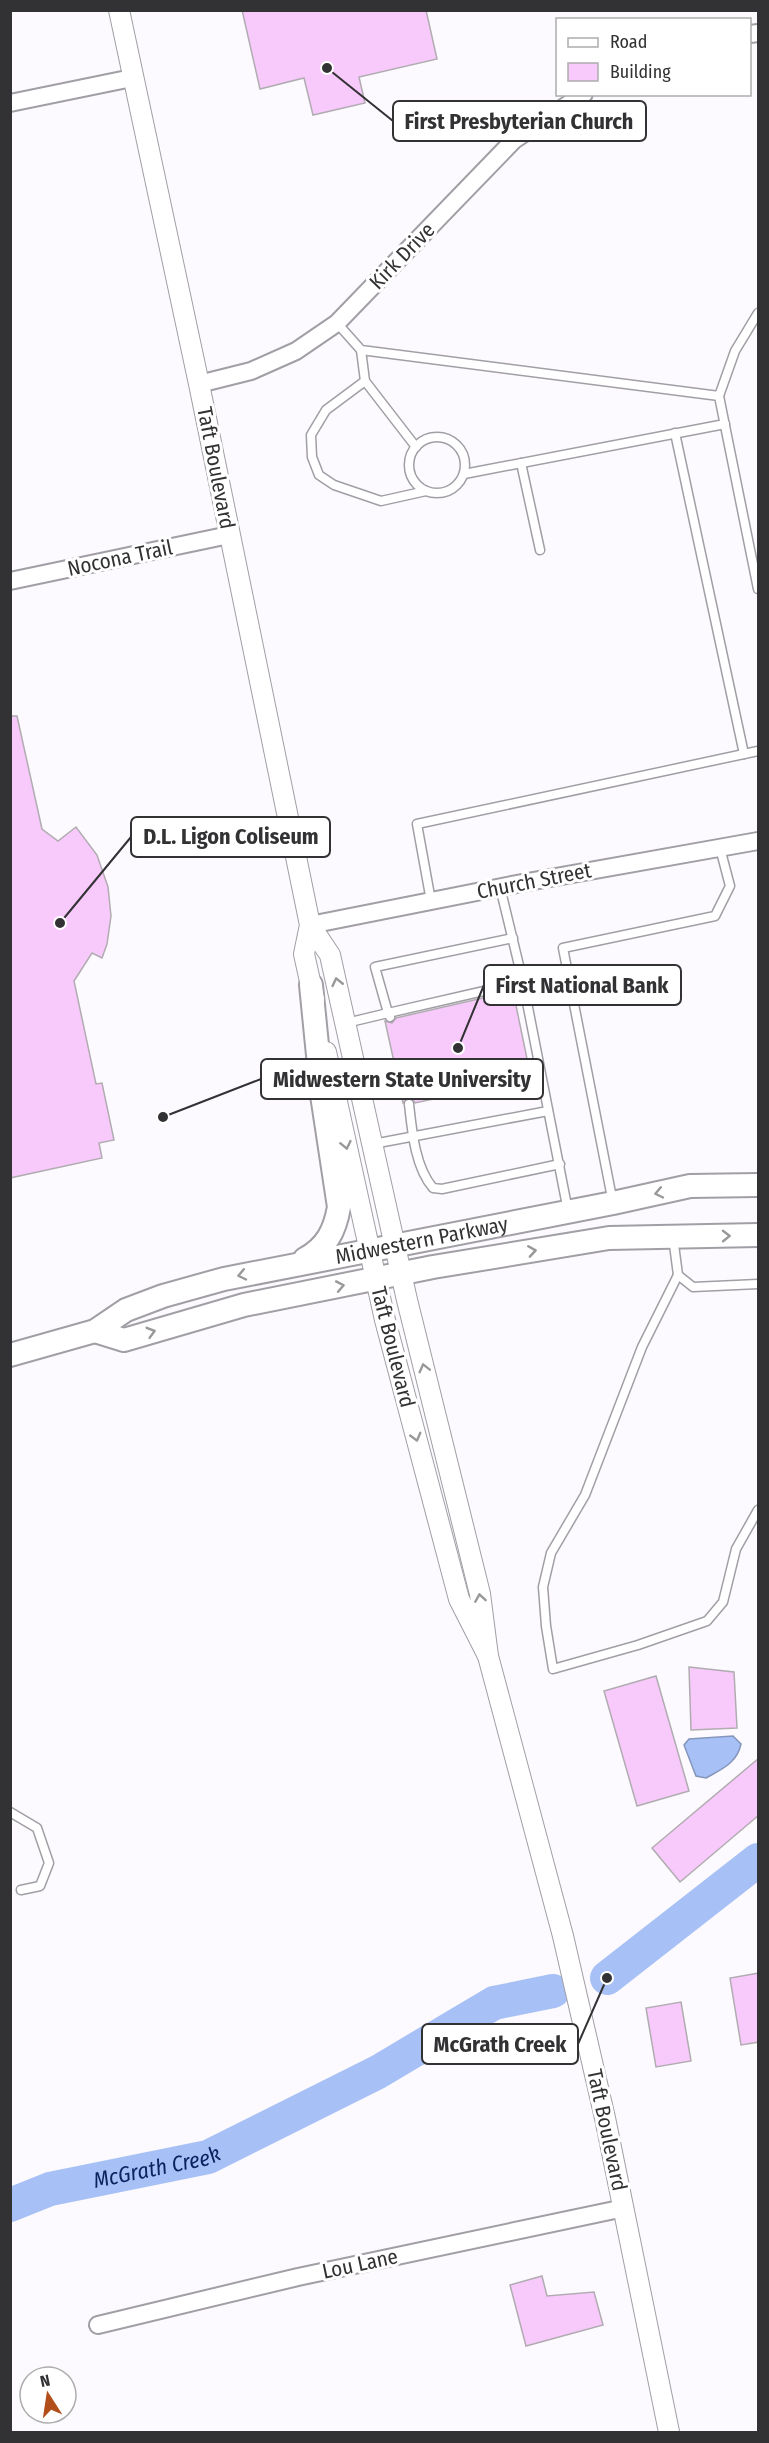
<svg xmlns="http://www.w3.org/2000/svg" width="769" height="2443" font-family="'Fira Sans Condensed',sans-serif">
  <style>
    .water { fill: #a7c1f7; stroke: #8496bc; stroke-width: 1.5 }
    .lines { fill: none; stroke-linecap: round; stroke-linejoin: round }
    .river { stroke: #a7c1f7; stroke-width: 34 }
    .building { fill: #f8cafb; stroke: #b1acb1; stroke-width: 1.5 }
    .service-casing { stroke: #a19fa5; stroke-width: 11 }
    .minor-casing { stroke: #a19fa5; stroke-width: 20 }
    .tertiary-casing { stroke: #a19fa5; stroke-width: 22 }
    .secondary-casing { stroke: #a19fa5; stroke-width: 26 }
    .service { stroke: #fff; stroke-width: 8 }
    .minor { stroke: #fff; stroke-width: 16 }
    .tertiary { stroke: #fff; stroke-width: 20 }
    .secondary { stroke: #fff; stroke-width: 22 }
    .oneway { stroke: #989899 }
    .labels { text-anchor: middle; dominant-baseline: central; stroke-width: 6; stroke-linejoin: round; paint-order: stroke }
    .street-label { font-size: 21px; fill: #323133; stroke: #fff }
    .water-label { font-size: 22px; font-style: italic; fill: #0c2360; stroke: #fff }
    .leader { fill: none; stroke: #323133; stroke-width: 2 }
    .callout-dot { fill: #323133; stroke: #fff; stroke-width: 2 }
    .callout { fill: #fff; stroke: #323133; stroke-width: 2 }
    .callout-label { font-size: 22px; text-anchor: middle; font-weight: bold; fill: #323133 }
  </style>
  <rect width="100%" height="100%" fill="#fcfafe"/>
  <path class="water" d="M 733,1736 L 741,1744 C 737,1763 722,1769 706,1778 L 696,1776 L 684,1745 L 689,1739 Z"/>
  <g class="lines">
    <g class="river">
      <path d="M 607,1978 L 758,1860"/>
      <path id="s1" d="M 10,2205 L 50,2189 L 208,2157 L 378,2072 L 494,2003 L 553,1991"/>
    </g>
  </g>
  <g class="building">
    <path d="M 242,10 L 426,10 L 437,59 L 359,77 L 365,103 L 313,115 L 304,78 L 260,89 Z"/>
    <path d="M 10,716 L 17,716 L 42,829 L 58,841 L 76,827 L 97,855 L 108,887 L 111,916 L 107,944 L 102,958 L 92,953 L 74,981 L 96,1084 L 102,1083 L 114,1140 L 99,1143 L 102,1158 L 10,1178 Z"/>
    <path d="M 513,991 L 531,1078 L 415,1103 L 412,1098 L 408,1098 L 403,1103 L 385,1021 L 392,1023 L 396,1018 Z"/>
    <path d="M 689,1667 L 734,1672 L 737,1728 L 691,1730 Z"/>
    <path d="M 656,1676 L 689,1791 L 637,1806 L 604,1691 Z"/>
    <path d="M 759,1758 L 759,1815 L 680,1882 L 652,1848 Z"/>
    <path d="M 759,1973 L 759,2042 L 741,2045 L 730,1978 Z"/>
    <path d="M 681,2002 L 691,2061 L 656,2067 L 646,2008 Z"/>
    <path d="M 542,2276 L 547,2296 L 594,2292 L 603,2325 L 526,2346 L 510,2285 Z"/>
  </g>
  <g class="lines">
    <defs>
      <g id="service">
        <path d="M 337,323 L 361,350 L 719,396 L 735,351 L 758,313"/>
        <path d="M 361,350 L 365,381 L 416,447"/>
        <path d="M 365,381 L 326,410 L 311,435 L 312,457 L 319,475 L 334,485 L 381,501 L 426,491"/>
        <path d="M 719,396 L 758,589"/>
        <path d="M 675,433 L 744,754"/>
        <circle cx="437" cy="465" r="28"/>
        <path d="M 521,463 L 540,550"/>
        <path d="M 464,474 L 725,424"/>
        <path d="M 500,887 L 523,982 L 568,1211"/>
        <path d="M 431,901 L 417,824 L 758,751"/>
        <path d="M 390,1017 L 388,1013 L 523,982"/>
        <path d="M 346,1023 L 388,1013 L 375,967 L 513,938"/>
        <path d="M 409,1104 C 412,1131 415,1167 433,1188 L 442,1189 L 560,1164"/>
        <path d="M 373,1144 L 548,1111"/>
        <path d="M 613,1203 L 563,948 L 715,916 L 730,886 L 720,848"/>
        <path d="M 673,1237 L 678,1275 L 693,1287 L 758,1284"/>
        <path d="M 678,1275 L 642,1347 L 585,1495 L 551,1553 L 543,1587 L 546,1626 L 553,1669 L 638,1645 L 707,1621 L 723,1602 L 736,1549 L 758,1510"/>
        <path d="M 10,1812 L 37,1828 L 49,1863 L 40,1886 L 21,1890"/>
      </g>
      <g id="minor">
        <path d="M 750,34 L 758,33"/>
        <path d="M 10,103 L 132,78"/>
        <path d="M 199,384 L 251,371 L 296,351 L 337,323 L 514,140 L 584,94"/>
        <path d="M 10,581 L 229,535"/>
        <path d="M 310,925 L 522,883 L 758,841"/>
        <path d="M 98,2325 L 298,2277 L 624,2208"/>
      </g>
      <g id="tertiary">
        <path d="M 119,10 L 199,384 L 310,925 L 304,954 L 314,999"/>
        <path d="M 310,925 L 330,955 L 407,1300 L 480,1594 L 488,1656 L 563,1936 L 605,2118 L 669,2432"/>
        <path d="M 326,1052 L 385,1320 L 459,1599 L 488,1656"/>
      </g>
      <g id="secondary">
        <path d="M 305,1259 C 327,1247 335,1230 339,1207 L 322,1095 L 311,985"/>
        <path d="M 95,1331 L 124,1340 L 244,1305 L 433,1267 L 609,1238 L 758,1235"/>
        <path id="s2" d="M 10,1355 L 95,1331 L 126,1310 L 163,1296 L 224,1279 L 613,1203 L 690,1186 L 758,1185"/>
      </g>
    </defs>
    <use href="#service" class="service-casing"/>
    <use href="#minor" class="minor-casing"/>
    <use href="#tertiary" class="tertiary-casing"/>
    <use href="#secondary" class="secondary-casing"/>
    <use href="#service" class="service"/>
    <use href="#minor" class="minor"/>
    <use href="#tertiary" class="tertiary"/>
    <use href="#secondary" class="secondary"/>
  </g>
  <defs><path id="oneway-chevron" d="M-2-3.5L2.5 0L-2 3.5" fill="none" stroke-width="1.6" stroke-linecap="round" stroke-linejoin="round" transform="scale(1.5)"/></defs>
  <g class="oneway">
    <use href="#oneway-chevron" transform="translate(337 982) rotate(-103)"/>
    <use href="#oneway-chevron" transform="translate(346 1145) rotate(78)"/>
    <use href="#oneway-chevron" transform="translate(659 1193) rotate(168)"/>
    <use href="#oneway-chevron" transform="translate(726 1236) rotate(-1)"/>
    <use href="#oneway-chevron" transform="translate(532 1251) rotate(-9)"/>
    <use href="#oneway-chevron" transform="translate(242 1275) rotate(168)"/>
    <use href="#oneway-chevron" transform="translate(340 1286) rotate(-11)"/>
    <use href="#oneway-chevron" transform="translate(151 1332) rotate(-16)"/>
    <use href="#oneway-chevron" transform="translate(424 1368) rotate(-104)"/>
    <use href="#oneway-chevron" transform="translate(416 1437) rotate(75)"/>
    <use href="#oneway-chevron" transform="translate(480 1598) rotate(-99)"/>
  </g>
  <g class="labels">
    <g class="street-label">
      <text transform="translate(402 256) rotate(-46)">Kirk Drive</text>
      <text transform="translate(216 468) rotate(79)">Taft Boulevard</text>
      <text transform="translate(120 558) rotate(-12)">Nocona Trail</text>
      <text transform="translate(534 881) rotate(-11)">Church Street</text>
      <text stroke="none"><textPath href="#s2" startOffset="430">Midwestern Parkway</textPath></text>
      <text transform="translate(393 1347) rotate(76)">Taft Boulevard</text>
      <text transform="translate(607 2130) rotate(78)">Taft Boulevard</text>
      <text transform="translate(360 2264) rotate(-12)">Lou Lane</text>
    </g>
    <g class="water-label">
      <text stroke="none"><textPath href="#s1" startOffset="152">McGrath Creek</textPath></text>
    </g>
  </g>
  <path class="leader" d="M327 68L393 121M60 923L131 837M458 1048L484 985M163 1117L261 1079M607 1978L578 2044"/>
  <g class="callout-dot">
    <circle cx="327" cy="68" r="6"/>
    <circle cx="60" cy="923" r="6"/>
    <circle cx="458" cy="1048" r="6"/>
    <circle cx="163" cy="1117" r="6"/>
    <circle cx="607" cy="1978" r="6"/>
  </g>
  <g class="callout">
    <rect x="393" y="101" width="253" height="40" rx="6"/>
    <rect x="131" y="817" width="199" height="40" rx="6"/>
    <rect x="484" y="965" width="197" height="40" rx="6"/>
    <rect x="261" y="1059" width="282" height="40" rx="6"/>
    <rect x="422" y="2024" width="156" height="40" rx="6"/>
  </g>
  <g class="callout-label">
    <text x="519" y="129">First Presbyterian Church</text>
    <text x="231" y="844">D.L. Ligon Coliseum</text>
    <text x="582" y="993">First National Bank</text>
    <text x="402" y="1087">Midwestern State University</text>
    <text x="500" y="2052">McGrath Creek</text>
  </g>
  <rect width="769" height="2443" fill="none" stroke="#323133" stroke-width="24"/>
  <rect x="556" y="18" width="195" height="78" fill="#ffffff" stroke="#adadad" stroke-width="1.5"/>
  <rect x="568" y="38" width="30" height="9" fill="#ffffff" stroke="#adadad" stroke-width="1.5"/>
  <text x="610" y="48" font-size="18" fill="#323133">Road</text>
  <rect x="568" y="63" width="30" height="18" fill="#f8cafb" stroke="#adadad" stroke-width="1.5"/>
  <text x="610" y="78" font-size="18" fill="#323133">Building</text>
  <g transform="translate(48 2395) rotate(348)"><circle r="28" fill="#ffffff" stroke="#adadad" stroke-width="1.5"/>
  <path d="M0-4.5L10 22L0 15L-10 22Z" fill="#b24e19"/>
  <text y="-9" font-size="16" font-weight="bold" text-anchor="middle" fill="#323133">N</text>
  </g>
</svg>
